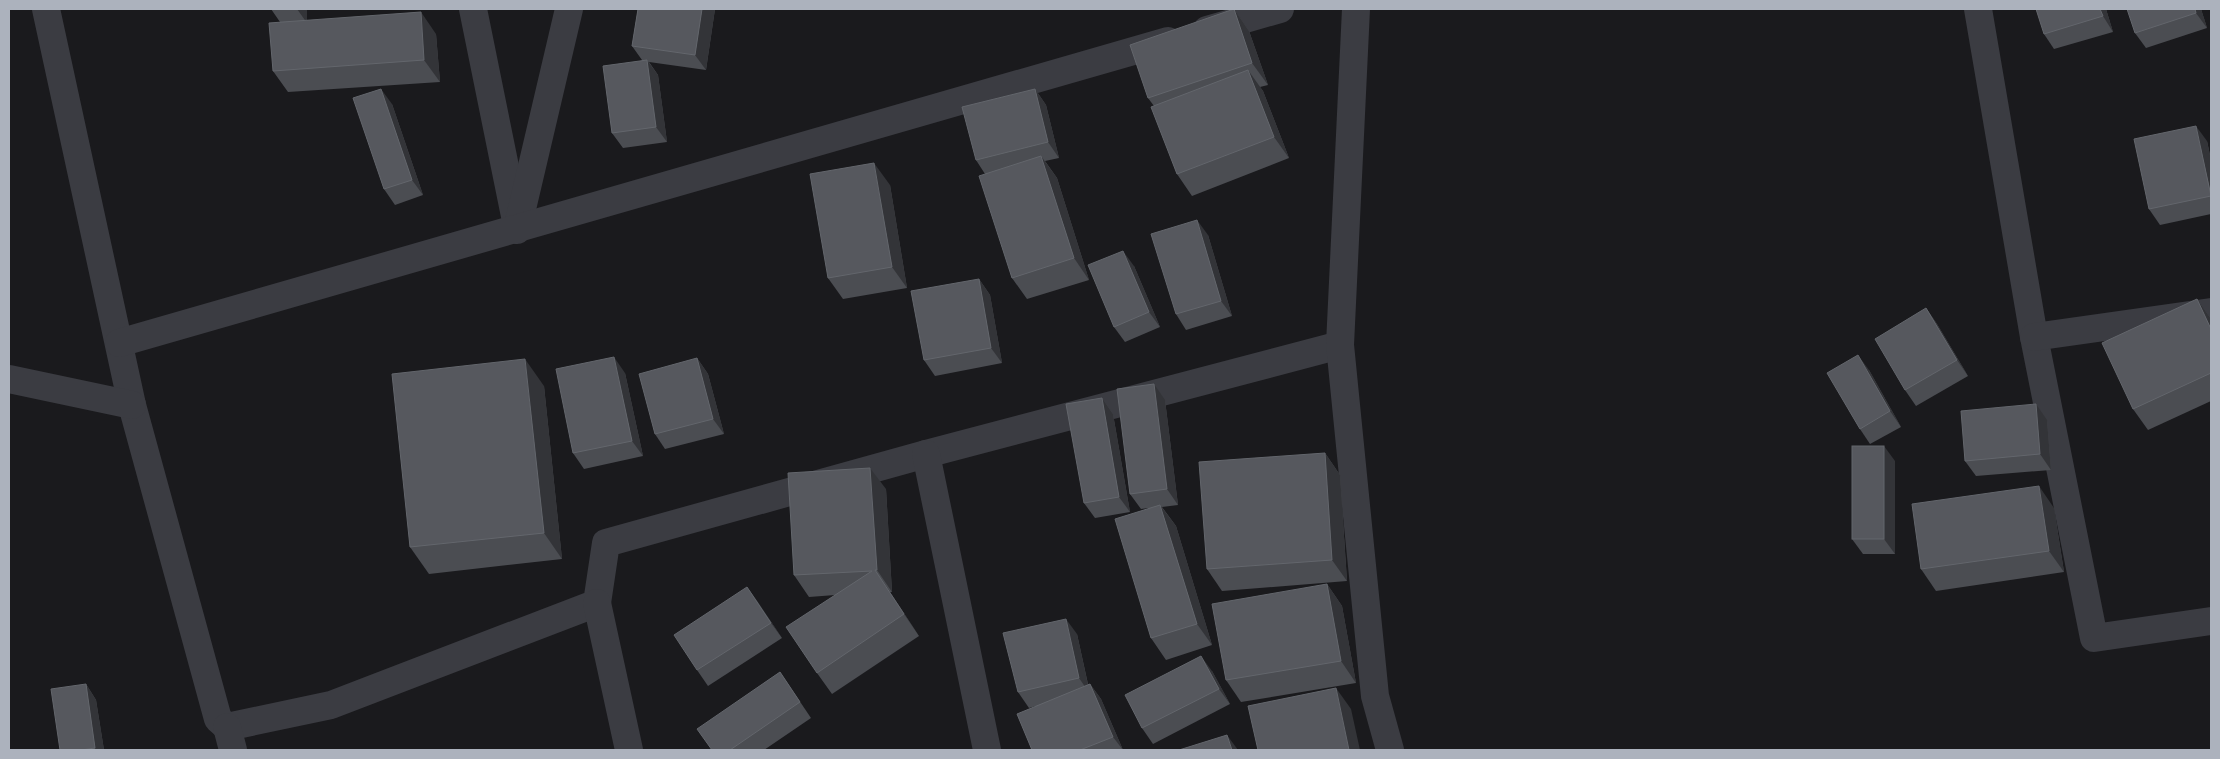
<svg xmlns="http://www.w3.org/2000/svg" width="2220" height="759" font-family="'Work Sans',sans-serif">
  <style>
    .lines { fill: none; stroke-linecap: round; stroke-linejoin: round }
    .street { stroke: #3b3c42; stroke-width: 28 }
    .wall { fill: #4b4d52 }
    .shaded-wall { fill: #333438 }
    .building { fill: #56585e; stroke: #63666c }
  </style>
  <rect width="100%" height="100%" fill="#1a1a1d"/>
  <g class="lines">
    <g class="street">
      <path d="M 46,9 L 132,405 L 218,719 L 227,727 L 331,705 L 597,603 L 606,543 L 926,454 L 1340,345"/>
      <path d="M 473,9 L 516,221"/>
      <path d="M 1356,9 L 1340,345 L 1375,696 L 1390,750"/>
      <path d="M 1978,9 L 2034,337 L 2094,638 L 2211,621"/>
      <path d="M 1207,30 L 1280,9"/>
      <path d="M 517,230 L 569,9"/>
      <path d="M 2034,337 L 2211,312"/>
      <path d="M 119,343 L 1168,41"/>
      <path d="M 9,379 L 132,405"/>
      <path d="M 926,454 L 987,750"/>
      <path d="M 597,603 L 629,750"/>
      <path d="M 227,727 L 233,750"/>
    </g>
  </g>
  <g class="wall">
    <path d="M 271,9 L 307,9 L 307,20 L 436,34 L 440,82 L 288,92 L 273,71 L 280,22 Z"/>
    <path d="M 638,9 L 715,9 L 706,70 L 649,62 L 658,75 L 667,142 L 623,148 L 612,133 L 642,60 L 632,46 Z"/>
    <path d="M 1234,9 L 1249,31 L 1268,85 L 1260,87 L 1263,91 L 1289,158 L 1192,196 L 1177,174 L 1154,106 L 1148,98 Z"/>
    <path d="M 2106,9 L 2113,32 L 2054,49 L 2044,34 Z"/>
    <path d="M 2201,9 L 2207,28 L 2146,48 L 2135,33 Z"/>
    <path d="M 1035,89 L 1046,105 L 1059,158 L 1045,161 L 1057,178 L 1089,280 L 1027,299 L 1012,278 L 985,174 L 976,160 Z"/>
    <path d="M 392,104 L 423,195 L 395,205 L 384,189 Z"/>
    <path d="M 2207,141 L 2211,160 L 2211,214 L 2160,225 L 2149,209 Z"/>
    <path d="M 890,185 L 907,288 L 843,299 L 828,278 Z"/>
    <path d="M 1208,235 L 1232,316 L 1186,330 L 1176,314 Z"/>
    <path d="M 1134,266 L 1160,327 L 1125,342 L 1114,327 Z"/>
    <path d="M 979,279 L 990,295 L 1002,363 L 935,376 L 924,360 Z"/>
    <path d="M 2197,299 L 2211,319 L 2211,401 L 2148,430 L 2133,409 Z"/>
    <path d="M 1926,308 L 1937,324 L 1968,376 L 1916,406 L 1905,390 Z"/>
    <path d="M 697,358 L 708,374 L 724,434 L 665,449 L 655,434 Z"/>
    <path d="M 1869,370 L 1901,427 L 1870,444 L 1860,429 Z"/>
    <path d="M 625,373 L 643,456 L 584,469 L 573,453 Z"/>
    <path d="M 544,386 L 562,559 L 429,574 L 410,547 Z"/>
    <path d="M 1102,398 L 1113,414 L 1130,512 L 1095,518 L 1084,503 Z"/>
    <path d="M 1165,400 L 1178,505 L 1162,507 L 1176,526 L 1212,645 L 1166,660 L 1151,638 L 1149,508 L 1141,509 L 1130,494 Z"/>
    <path d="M 2047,420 L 2051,470 L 1976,476 L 1965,461 Z"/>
    <path d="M 1325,453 L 1340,475 L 1347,581 L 1222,591 L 1207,569 Z"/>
    <path d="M 1895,461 L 1895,554 L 1863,554 L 1852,539 Z"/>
    <path d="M 886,489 L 892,592 L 890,592 L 919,636 L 832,694 L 817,673 L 835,595 L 809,597 L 794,575 Z"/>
    <path d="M 2054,508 L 2064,572 L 1936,591 L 1921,569 Z"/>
    <path d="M 1327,584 L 1342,606 L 1356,683 L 1241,702 L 1226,680 Z"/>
    <path d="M 747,587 L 782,638 L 708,686 L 697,670 Z"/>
    <path d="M 1077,634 L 1088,684 L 1090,684 L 1101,699 L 1123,750 L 1032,750 L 1036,706 L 1029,708 L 1018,692 Z"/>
    <path d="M 1212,671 L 1230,704 L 1153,744 L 1142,728 Z"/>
    <path d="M 780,672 L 811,718 L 764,750 L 712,750 Z"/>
    <path d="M 86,684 L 96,700 L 104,750 L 60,750 Z"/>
  </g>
  <g class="shaded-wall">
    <path d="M 297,9 L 307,9 L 307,23 Z"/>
    <path d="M 702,9 L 715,9 L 706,70 L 695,55 Z"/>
    <path d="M 1234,9 L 1249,31 L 1268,85 L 1252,63 Z"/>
    <path d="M 2100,9 L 2106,9 L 2113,32 L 2103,16 Z"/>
    <path d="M 2195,9 L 2201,9 L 2207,28 L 2196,13 Z"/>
    <path d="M 421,12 L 436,34 L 440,82 L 424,60 Z"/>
    <path d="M 647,60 L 658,75 L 667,142 L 656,127 Z"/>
    <path d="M 1248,70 L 1263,91 L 1289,158 L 1274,137 Z"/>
    <path d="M 381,89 L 392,104 L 423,195 L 412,180 Z"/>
    <path d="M 1035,89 L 1046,105 L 1059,158 L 1048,142 Z"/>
    <path d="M 2196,126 L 2207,141 L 2211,160 L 2211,194 Z"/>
    <path d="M 1041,156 L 1057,178 L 1089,280 L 1074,258 Z"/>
    <path d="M 874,163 L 890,185 L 907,288 L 892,267 Z"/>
    <path d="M 1197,220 L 1208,235 L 1232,316 L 1221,301 Z"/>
    <path d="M 1123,251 L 1134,266 L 1160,327 L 1149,312 Z"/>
    <path d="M 979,279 L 990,295 L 1002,363 L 991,348 Z"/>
    <path d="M 2197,299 L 2211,319 L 2211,329 Z"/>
    <path d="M 1926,308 L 1937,324 L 1968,376 L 1957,360 Z"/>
    <path d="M 1858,355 L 1869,370 L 1901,427 L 1890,411 Z"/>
    <path d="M 614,357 L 625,373 L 643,456 L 632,441 Z"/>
    <path d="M 697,358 L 708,374 L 724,434 L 713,419 Z"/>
    <path d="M 525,359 L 544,386 L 562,559 L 544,533 Z"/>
    <path d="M 1154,384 L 1165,400 L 1178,505 L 1167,489 Z"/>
    <path d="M 1102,398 L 1113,414 L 1130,512 L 1119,497 Z"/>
    <path d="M 2036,404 L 2047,420 L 2051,470 L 2040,454 Z"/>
    <path d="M 1884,446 L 1895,461 L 1895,554 L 1884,539 Z"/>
    <path d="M 1325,453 L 1340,475 L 1347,581 L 1332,560 Z"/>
    <path d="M 870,468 L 886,489 L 892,592 L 877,570 Z"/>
    <path d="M 2039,486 L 2054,508 L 2064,572 L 2049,551 Z"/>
    <path d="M 1160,505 L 1176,526 L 1212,645 L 1197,624 Z"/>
    <path d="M 875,570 L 890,592 L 919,636 L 904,614 Z"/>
    <path d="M 1327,584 L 1342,606 L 1356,683 L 1341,661 Z"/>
    <path d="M 747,587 L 758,602 L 782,638 L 771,623 Z"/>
    <path d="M 1066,619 L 1077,634 L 1090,694 L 1079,678 Z"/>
    <path d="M 1201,656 L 1212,671 L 1230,704 L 1219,689 Z"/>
    <path d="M 86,684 L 96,700 L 104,750 L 96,750 L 95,748 Z"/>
    <path d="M 1090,684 L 1101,699 L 1123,750 L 1113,737 Z"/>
    <path d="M 1336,688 L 1351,709 L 1360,750 L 1349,750 Z"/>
    <path d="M 1227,735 L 1238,750 L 1232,750 Z"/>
  </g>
  <g class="building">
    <path d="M 638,9 L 702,9 L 695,55 L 632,46 Z"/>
    <path d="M 1234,9 L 1252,63 L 1148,98 L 1130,45 Z"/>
    <path d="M 2036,9 L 2100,9 L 2103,16 L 2044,34 Z"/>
    <path d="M 2127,9 L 2195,9 L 2196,13 L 2135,33 Z"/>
    <path d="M 421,12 L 424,60 L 273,71 L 269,23 Z"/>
    <path d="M 647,60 L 656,127 L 612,133 L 603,66 Z"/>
    <path d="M 1248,70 L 1274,137 L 1177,174 L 1151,107 Z"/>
    <path d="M 381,89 L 412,180 L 384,189 L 353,98 Z"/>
    <path d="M 1035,89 L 1048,142 L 976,160 L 962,107 Z"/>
    <path d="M 2196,126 L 2211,196 L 2149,209 L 2134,139 Z"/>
    <path d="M 1041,156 L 1074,258 L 1012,278 L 979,176 Z"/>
    <path d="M 874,163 L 892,267 L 828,278 L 810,174 Z"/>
    <path d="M 1197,220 L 1221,301 L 1176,314 L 1151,234 Z"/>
    <path d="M 1123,251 L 1149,312 L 1114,327 L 1088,265 Z"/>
    <path d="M 979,279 L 991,348 L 924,360 L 911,291 Z"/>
    <path d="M 2197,299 L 2211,329 L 2211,373 L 2133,409 L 2102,343 Z"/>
    <path d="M 1926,308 L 1957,360 L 1905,390 L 1875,339 Z"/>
    <path d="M 1858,355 L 1890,411 L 1860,429 L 1827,373 Z"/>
    <path d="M 614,357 L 632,441 L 573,453 L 556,369 Z"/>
    <path d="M 697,358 L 713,419 L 655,434 L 639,374 Z"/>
    <path d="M 525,359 L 544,533 L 410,547 L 392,374 Z"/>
    <path d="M 1154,384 L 1167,489 L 1130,494 L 1117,389 Z"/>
    <path d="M 1102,398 L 1119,497 L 1084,503 L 1066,404 Z"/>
    <path d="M 2036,404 L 2040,454 L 1965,461 L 1961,411 Z"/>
    <rect x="1852" y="446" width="32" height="93"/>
    <path d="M 1325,453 L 1332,560 L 1207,569 L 1199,462 Z"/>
    <path d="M 870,468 L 877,570 L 875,570 L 904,614 L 817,673 L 786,627 L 872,571 L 794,575 L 788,473 Z"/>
    <path d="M 2039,486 L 2049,551 L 1921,569 L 1912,504 Z"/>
    <path d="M 1160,505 L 1197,624 L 1151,638 L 1115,519 Z"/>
    <path d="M 1327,584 L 1341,661 L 1226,680 L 1212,604 Z"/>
    <path d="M 747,587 L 771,623 L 697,670 L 674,635 Z"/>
    <path d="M 1066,619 L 1079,678 L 1018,692 L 1003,633 Z"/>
    <path d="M 1201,656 L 1219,689 L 1142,728 L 1125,695 Z"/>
    <path d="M 780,672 L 800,702 L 730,750 L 712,750 L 697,729 Z"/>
    <path d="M 86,684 L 95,748 L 81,750 L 60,750 L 51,689 Z"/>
    <path d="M 1090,684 L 1113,737 L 1080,750 L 1032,750 L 1017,714 Z"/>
    <path d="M 1336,688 L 1349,750 L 1258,750 L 1248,706 Z"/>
    <path d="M 1227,735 L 1232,750 L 1179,750 Z"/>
  </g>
  <rect width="2220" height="759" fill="none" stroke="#acb2bd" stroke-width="20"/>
</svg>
